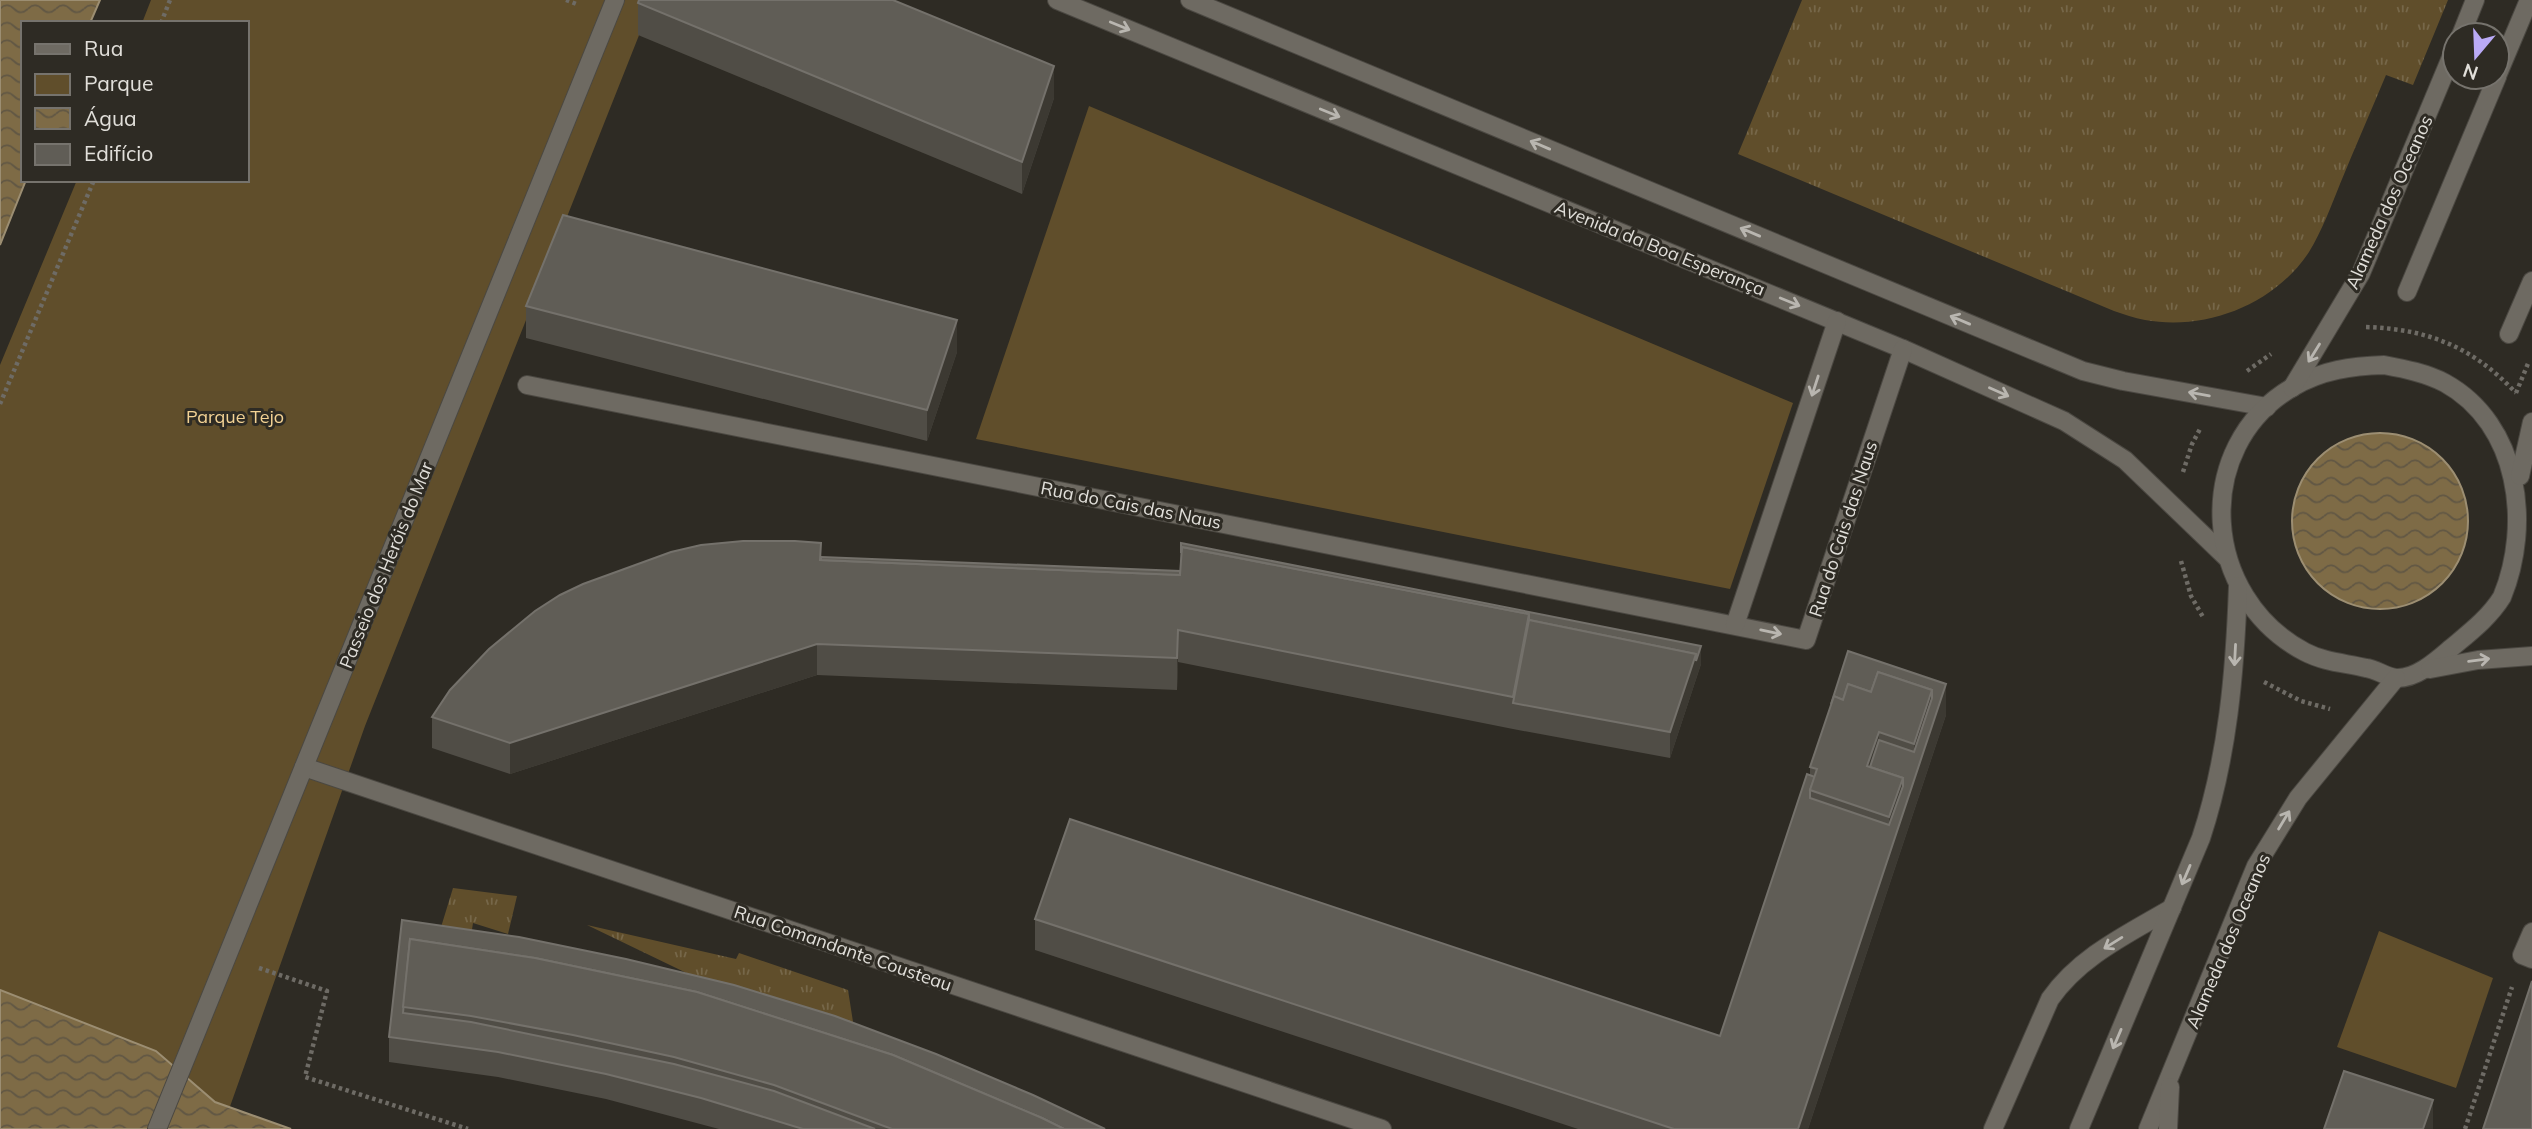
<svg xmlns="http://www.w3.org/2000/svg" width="2532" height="1129" font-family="Mulish,sans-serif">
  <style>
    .grass { fill: url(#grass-tufts) }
    .green { fill: #604e2b }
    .water { fill: url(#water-waves); stroke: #9c8e72; stroke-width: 2 }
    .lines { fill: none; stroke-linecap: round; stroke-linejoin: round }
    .minor-casing { stroke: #4b4842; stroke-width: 20 }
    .path { stroke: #6e6b65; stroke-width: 4.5; stroke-dasharray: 3.5 3.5; stroke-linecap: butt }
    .minor { stroke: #6e6a62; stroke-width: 18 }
    .wall { fill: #504d46 }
    .shaded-wall { fill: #3c3932 }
    .building { fill: #605d56; stroke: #74716b; stroke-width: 2 }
    .oneway { stroke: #b9b6b0 }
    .labels { text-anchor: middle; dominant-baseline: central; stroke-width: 6; stroke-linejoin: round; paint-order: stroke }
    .street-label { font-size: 18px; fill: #e1dfda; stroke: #2e2b24 }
    .park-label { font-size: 18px; fill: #f3d294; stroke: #2e2b24 }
  </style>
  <defs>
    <pattern id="grass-tufts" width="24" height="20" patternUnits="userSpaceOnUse" patternTransform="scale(1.75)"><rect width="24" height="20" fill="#604e2b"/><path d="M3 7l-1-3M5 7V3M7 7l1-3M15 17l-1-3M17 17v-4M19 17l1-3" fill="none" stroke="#766749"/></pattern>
    <pattern id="water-waves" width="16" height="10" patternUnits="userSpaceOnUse" patternTransform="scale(1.75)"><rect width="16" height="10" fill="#7e6b46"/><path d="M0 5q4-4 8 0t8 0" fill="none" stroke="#615744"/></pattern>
  </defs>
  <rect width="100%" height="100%" fill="#2e2b24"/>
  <g class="grass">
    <path d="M 1802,0 L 2448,0 L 2413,85 L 2386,75 C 2371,111 2355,147 2340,184 C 2331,206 2322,231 2309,252 C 2274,305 2206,331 2145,320 C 2134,318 2124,314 2114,311 L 1738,154 Z"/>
    <path d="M 453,888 L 517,896 L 508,934 L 473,923 L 468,955 L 434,950 Z"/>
    <path d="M 587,925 L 736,959 L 739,953 L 848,990 L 856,1041 L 728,993 Z"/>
  </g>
  <g class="green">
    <path d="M 151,0 L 653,0 L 365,726 L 222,1129 L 0,1129 L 0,365 L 77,180 L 247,180 L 247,23 L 142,23 Z"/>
    <path d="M 1089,106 L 1793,403 L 1730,589 L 976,439 Z"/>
    <path d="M 2379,931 L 2493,978 L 2456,1088 L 2337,1047 Z"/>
  </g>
  <g class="water">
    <path d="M 0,0 L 100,0 L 90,23 L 23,23 L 23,180 L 26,180 L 0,245 Z"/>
    <circle cx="2380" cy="521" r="88"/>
    <path d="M 0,990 L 156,1051 L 215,1102 L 291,1129 L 0,1129 Z"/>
  </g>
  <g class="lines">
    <defs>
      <g id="minor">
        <path d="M 1057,0 L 1903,349 L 2064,421 L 2125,460 L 2226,557"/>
        <path d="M 1190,0 L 2083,371 L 2123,381 L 2267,407"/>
        <path d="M 2461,35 L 2475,0"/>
        <path d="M 2497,76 L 2529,0"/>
        <path d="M 2407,292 L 2497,77"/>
        <path d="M 2509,334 L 2532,281"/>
        <path d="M 2384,365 C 2405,369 2426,373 2445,383 C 2519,424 2532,524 2502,597 C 2489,618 2469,633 2450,649 C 2436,661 2416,679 2396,678 C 2386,677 2376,669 2366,668 C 2345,663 2324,662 2305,652 C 2202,598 2190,447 2293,387 C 2322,370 2352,366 2384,365 Z"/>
        <path d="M 527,385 L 1806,640 L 1903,349"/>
        <path d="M 2292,388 L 2361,273 L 2455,48"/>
        <path d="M 2520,476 L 2532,422"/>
        <path d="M 1735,625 L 1837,321"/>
        <path d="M 2430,669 L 2478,660 L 2532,656"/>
        <path d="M 304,767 L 1382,1129"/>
        <path d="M 2532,932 L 2522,955 L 2532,959"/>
        <path d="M 157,1129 L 615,0"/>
        <path d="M 1993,1129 L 2050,999 C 2080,956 2128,934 2172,908"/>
        <path d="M 2079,1129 L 2201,838 C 2228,756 2235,672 2238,586"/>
        <path d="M 2148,1129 L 2256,866 L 2298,798 L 2396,678"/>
        <path d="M 2168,1129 L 2170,1087"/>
      </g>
    </defs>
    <use href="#minor" class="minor-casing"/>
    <g class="path">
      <path d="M 566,0 L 579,5"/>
      <path d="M 161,23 L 170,0"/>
      <path d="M 2366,327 C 2428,329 2473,347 2516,393"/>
      <path d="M 2247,371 L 2271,354"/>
      <path d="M 2516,393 L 2529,361"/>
      <path d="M 0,404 L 94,180"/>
      <path d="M 2183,472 L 2192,444 L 2200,429"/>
      <path d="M 2181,561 L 2191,596 L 2203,617"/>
      <path d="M 2264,682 L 2301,701 L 2330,709"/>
      <path d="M 259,968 L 327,991 L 305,1077 L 468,1129"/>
      <path d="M 2465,1129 L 2512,987"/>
    </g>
    <use href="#minor" class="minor"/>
  </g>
  <g class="wall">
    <path d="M 638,3 L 1054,98 L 1022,194 L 638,35 Z"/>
    <path d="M 526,306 L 957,352 L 927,441 L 526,338 Z"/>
    <path d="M 1181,543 L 1701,664 L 1670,758 L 1513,729 L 1178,662 L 1177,690 L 817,675 L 510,774 L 432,748 L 432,717 L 821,557 L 1180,571 Z"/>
    <path d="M 1831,705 L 1946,715 L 1808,1129 L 1578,1129 L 1035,950 L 1035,919 L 1720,1036 L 1810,775 L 1810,767 Z"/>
    <path d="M 402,920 L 1105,1129 L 719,1129 L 606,1099 L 498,1077 L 389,1062 L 389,1037 Z"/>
  </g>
  <g class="shaded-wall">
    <path d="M 1054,66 L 1054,98 L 1022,194 L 1022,162 Z"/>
    <path d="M 957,320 L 957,352 L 927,441 L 927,410 Z"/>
    <path d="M 1178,630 L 1178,662 L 1177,690 L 1177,658 Z"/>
    <path d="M 817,644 L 817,675 L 510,774 L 510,743 Z"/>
    <path d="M 1701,646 L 1701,664 L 1670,758 L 1670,732 L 1696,654 Z"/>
    <path d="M 1946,684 L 1946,715 L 1808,1129 L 1798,1129 L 1889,854 L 1889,817 L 1903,778 L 1914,781 L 1914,744 L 1932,690 Z"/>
    <path d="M 1879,732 L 1879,772 L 1867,766 Z"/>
    <path d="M 2433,1100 L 2433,1129 L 2423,1129 Z"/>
  </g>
  <g class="building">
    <path d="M 639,0 L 893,0 L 1054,66 L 1022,162 L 638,3 Z"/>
    <path d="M 563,215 L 957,320 L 927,410 L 526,306 Z"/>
    <path d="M 743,541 L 795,541 L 821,543 L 820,560 L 1180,575 L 1182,547 L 1529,614 L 1513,697 L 1178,630 L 1177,658 L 817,644 L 510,743 L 432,717 L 450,690 L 489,649 L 535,611 L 560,595 L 583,584 L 671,552 L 701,545 Z"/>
    <path d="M 1181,543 L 1701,646 L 1696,661 L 1696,654 L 1529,620 L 1529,614 L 1182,547 L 1181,553 Z"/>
    <path d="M 821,557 L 1180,571 L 1180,575 L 821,560 Z"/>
    <path d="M 1529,620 L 1696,654 L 1670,732 L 1513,703 Z"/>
    <path d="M 1848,651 L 1946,684 L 1798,1129 L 1674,1129 L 1035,919 L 1070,819 L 1720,1036 L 1807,774 L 1815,777 L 1810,790 L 1810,798 L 1889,825 L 1903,786 L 1903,778 L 1870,767 L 1879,740 L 1914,752 L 1932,698 L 1932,690 L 1878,672 L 1871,692 L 1848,684 L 1843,700 L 1834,696 L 1831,704 Z"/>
    <path d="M 1878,672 L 1932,690 L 1914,744 L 1879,732 L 1867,766 L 1903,778 L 1889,817 L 1810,790 L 1817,769 L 1810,767 L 1834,696 L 1843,700 L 1848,684 L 1871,692 Z"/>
    <path d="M 402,920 L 519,937 L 626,959 L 734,985 L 835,1016 L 936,1054 L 1033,1095 L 1105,1129 L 1064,1129 L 1042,1118 L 893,1055 L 697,992 L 535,958 L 410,939 L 403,1013 L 471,1022 L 674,1064 L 774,1091 L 875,1129 L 803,1129 L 701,1098 L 606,1074 L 498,1052 L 389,1037 Z"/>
    <path d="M 410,939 L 535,958 L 697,992 L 893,1055 L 1042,1118 L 1064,1129 L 892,1129 L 774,1085 L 674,1057 L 573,1035 L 471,1016 L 403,1007 Z"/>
    <path d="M 2532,981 L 2532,1129 L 2483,1129 Z"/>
    <path d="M 2344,1071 L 2433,1100 L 2423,1129 L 2324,1129 Z"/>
  </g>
  <defs><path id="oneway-shaft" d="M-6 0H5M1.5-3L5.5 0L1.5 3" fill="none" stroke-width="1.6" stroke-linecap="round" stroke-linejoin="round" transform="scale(1.75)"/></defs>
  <g class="oneway">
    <use href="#oneway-shaft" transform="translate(1120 26) rotate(22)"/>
    <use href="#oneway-shaft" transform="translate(1330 113) rotate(22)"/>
    <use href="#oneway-shaft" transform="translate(1540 145) rotate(-157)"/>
    <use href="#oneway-shaft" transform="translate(1750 232) rotate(-157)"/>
    <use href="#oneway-shaft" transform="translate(1790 302) rotate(22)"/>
    <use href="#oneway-shaft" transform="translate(1960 320) rotate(-157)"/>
    <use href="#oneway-shaft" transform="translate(2314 353) rotate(122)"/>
    <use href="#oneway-shaft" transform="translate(1815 386) rotate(108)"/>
    <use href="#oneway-shaft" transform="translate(1999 392) rotate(24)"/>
    <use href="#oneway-shaft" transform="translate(2199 394) rotate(-170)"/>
    <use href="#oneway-shaft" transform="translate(1771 632) rotate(12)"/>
    <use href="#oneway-shaft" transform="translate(2235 655) rotate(93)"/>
    <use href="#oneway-shaft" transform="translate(2479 660) rotate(-7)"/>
    <use href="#oneway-shaft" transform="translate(2284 820) rotate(-59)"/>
    <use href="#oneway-shaft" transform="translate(2186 875) rotate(113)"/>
    <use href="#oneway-shaft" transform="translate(2113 943) rotate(148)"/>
    <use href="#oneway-shaft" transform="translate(2117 1039) rotate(113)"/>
  </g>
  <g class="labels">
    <g class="street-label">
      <text transform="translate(2389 202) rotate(-66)">Alameda dos Oceanos</text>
      <text transform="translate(1660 248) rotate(22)">Avenida da Boa Esperança</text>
      <text transform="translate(1131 505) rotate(11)">Rua do Cais das Naus</text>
      <text transform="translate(1843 529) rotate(-72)">Rua do Cais das Naus</text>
      <text transform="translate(386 565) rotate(-68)">Passeio dos Heróis do Mar</text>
      <text transform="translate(2228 941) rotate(-67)">Alameda dos Oceanos</text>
      <text transform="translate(843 948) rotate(19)">Rua Comandante Cousteau</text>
    </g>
    <g class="park-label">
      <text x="235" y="416">Parque Tejo</text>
    </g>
  </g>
  <rect x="21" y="21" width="228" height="161" fill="#2e2b24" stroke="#76736d" stroke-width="2"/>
  <rect x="35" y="44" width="35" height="10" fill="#6e6a62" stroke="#76736d" stroke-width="2"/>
  <text x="84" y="56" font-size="21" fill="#e1dfda">Rua</text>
  <rect x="35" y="74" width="35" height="21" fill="#604e2b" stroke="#76736d" stroke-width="2"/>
  <text x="84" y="91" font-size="21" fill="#e1dfda">Parque</text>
  <rect x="35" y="108" width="35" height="21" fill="url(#water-waves)" stroke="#76736d" stroke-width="2"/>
  <text x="84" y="126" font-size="21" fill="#e1dfda">Água</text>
  <rect x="35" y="144" width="35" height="21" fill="#605d56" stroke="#76736d" stroke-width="2"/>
  <text x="84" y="161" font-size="21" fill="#e1dfda">Edifício</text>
  <g transform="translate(2476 56) rotate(199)"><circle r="33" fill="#2e2b24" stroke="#76736d" stroke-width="2"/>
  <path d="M0-5L12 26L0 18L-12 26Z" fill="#baaaf6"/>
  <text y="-10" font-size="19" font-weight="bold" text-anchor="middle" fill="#e1dfda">N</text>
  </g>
</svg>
